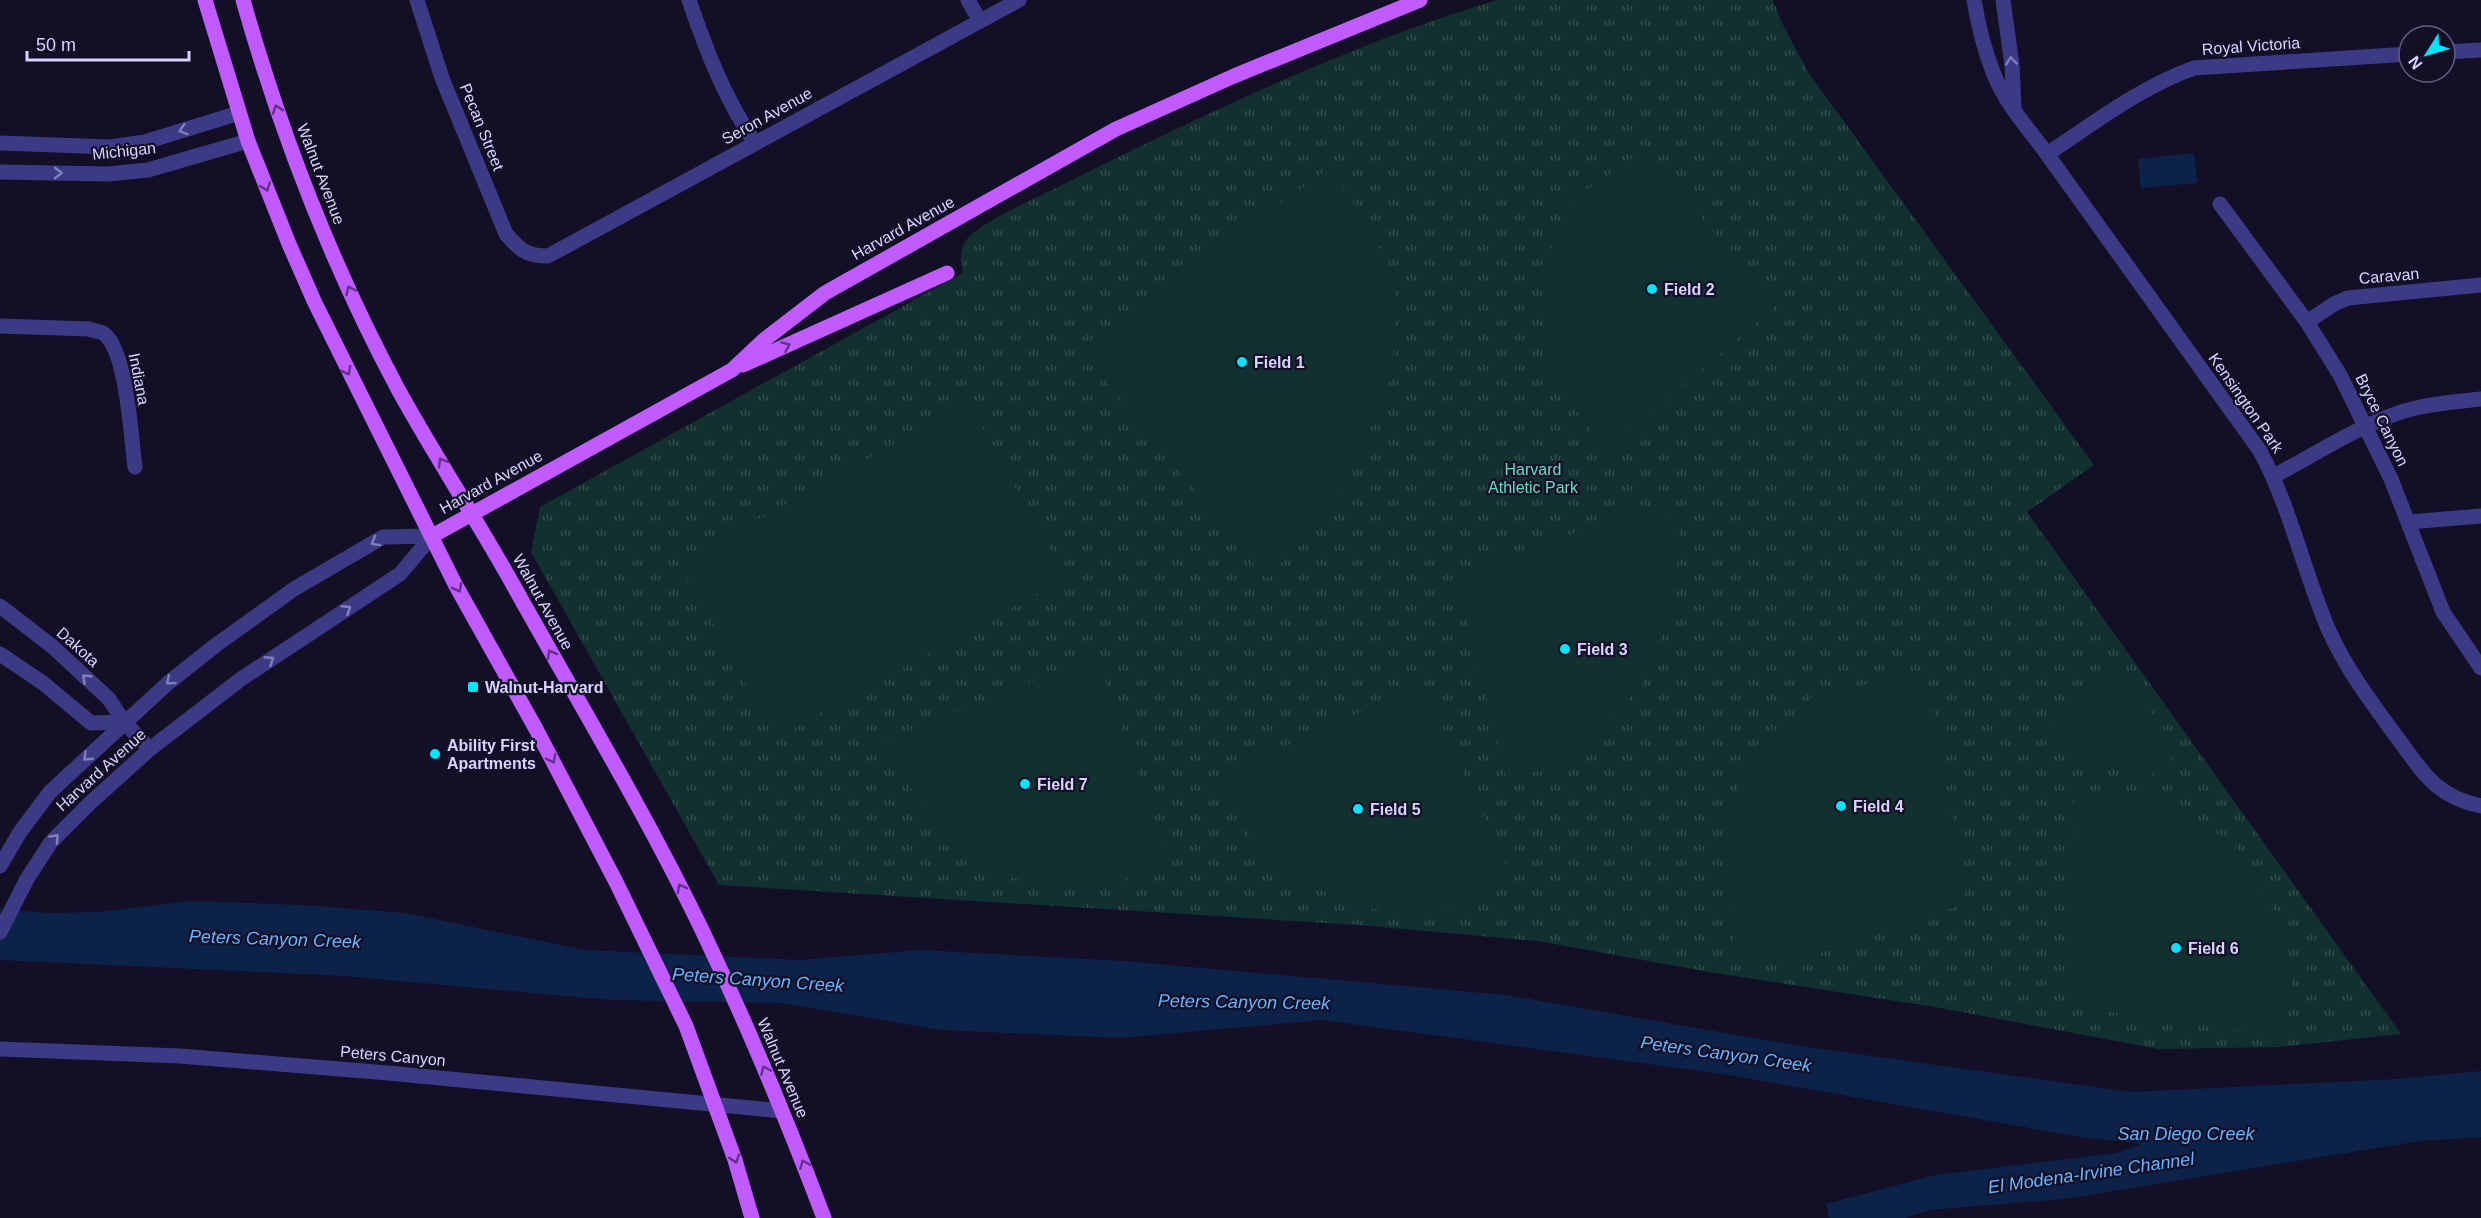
<svg xmlns="http://www.w3.org/2000/svg" width="2481" height="1218" font-family="Helvetica,sans-serif">
  <style>
    .park { fill: url(#park-tufts) }
    .pitch { fill: #12302f }
    .water { fill: #0c2248 }
    .lines { fill: none; stroke-linecap: round; stroke-linejoin: round }
    .minor { stroke: #3d3a85; stroke-width: 15 }
    .major { stroke: #c25bff; stroke-width: 15 }
    .oneway { stroke: #837fbc }
    .oneway2 { stroke: #623188 }
    .poi-dot { fill: #00e5ff; stroke: #130f26; stroke-width: 2 }
    .labels { text-anchor: middle; dominant-baseline: central; stroke-width: 4.5; stroke-linejoin: round; paint-order: stroke }
    .street-label { font-size: 16px; fill: #d9d4ff; stroke: #130f26 }
    .poi-label { font-size: 16px; font-weight: bold; fill: #d9d4ff; stroke: #130f26; text-anchor: start }
    .park-label { font-size: 16px; fill: #5fe0c0; stroke: #130f26 }
    .water-label { font-size: 18px; font-style: italic; fill: #62b6ff; stroke: #130f26 }
  </style>
  <defs>
    <pattern id="park-tufts" width="24" height="20" patternUnits="userSpaceOnUse" patternTransform="scale(1.5)"><rect width="24" height="20" fill="#12302f"/><path d="M3 7l-1-3M5 7V3M7 7l1-3M15 17l-1-3M17 17v-4M19 17l1-3" fill="none" stroke="#344d4e"/></pattern>
  </defs>
  <rect width="100%" height="100%" fill="#130f26"/>
  <path class="park" d="M 1497,0 L 1773,0 L 1782,23 L 1808,72 L 2094,465 L 2027,512 L 2401,1034 L 2279,1047 L 2159,1049 L 1935,1007 L 1715,973 L 1538,941 L 1359,925 L 719,885 L 531,552 L 540,507 L 963,273 C 961,261 959,249 967,239 C 982,221 1043,195 1066,183 C 1203,115 1350,44 1497,0 Z"/>
  <g class="pitch">
    <path d="M 1645,149 L 1775,307 L 1605,453 L 1546,365 L 1544,271 L 1566,204 Z"/>
    <path d="M 1329,168 L 1349,195 L 1395,277 L 1393,374 L 1339,500 L 1266,579 L 1080,349 Z"/>
    <path d="M 969,403 L 1066,578 L 776,738 L 679,563 Z"/>
    <path d="M 1659,502 L 1680,536 L 1672,610 L 1641,687 L 1560,767 L 1506,776 L 1456,576 Z"/>
    <path d="M 1096,655 L 1170,863 L 1100,889 L 1041,883 L 989,874 L 935,826 L 882,743 Z"/>
    <path d="M 2111,672 L 2122,673 L 2127,678 L 2170,738 L 2173,748 L 2172,758 L 2150,776 L 2130,774 L 2078,761 L 2071,755 L 2056,734 L 2054,724 L 2059,712 Z"/>
    <path d="M 1927,673 L 1967,903 L 1785,965 L 1735,953 L 1724,844 L 1742,768 L 1814,695 Z"/>
    <path d="M 1422,685 L 1511,875 L 1486,897 L 1454,909 L 1418,914 L 1358,907 L 1293,878 L 1252,841 L 1218,776 Z"/>
    <path d="M 2128,791 L 2183,810 L 2235,846 L 2275,913 L 2292,983 L 2283,1036 L 2068,1006 L 2074,795 Z"/>
  </g>
  <g class="water">
    <path d="M 2194,153 L 2197,183 L 2141,188 L 2138,159 Z"/>
    <path d="M 191,901 L 303,905 L 405,913 L 586,950 L 800,960 L 921,950 L 1124,961 L 1506,995 L 1800,1046 L 2130,1092 L 2397,1079 L 2481,1071 L 2481,1137 L 2420,1141 L 2064,1199 L 1930,1210 L 1905,1218 L 1829,1218 L 1826,1204 L 1935,1175 L 2117,1153 L 2141,1144 L 2081,1137 L 1723,1074 L 1322,1020 L 1121,1038 L 940,1030 L 783,1003 L 611,1000 L 345,976 L 0,960 L 0,909 L 49,913 L 99,912 Z"/>
  </g>
  <g class="lines">
    <g class="minor">
      <path d="M 417,0 L 442,78 L 506,234 C 520,250 526,256 548,256 L 1019,0"/>
      <path d="M 689,0 C 706,50 725,99 755,143"/>
      <path d="M 968,0 L 980,21"/>
      <path d="M 1974,0 C 1978,24 1984,49 1993,72 C 2004,102 2028,128 2047,154 L 2260,451 C 2291,508 2304,574 2330,633 C 2348,672 2374,706 2399,740 C 2424,774 2437,797 2481,806"/>
      <path d="M 2003,0 L 2012,65 L 2014,108"/>
      <path d="M 2445,52 L 2481,50"/>
      <path d="M 0,143 L 110,147 L 145,142 L 239,113"/>
      <path d="M 2047,154 C 2096,122 2139,88 2194,68 L 2409,54"/>
      <path d="M 0,172 L 108,174 L 148,170 L 248,141"/>
      <path d="M 2220,204 L 2307,322 L 2340,375 L 2391,479 L 2443,612 L 2481,668"/>
      <path d="M 2307,322 L 2334,304 L 2348,298 L 2481,285"/>
      <path d="M 0,326 L 89,329 C 93,331 99,331 103,333 C 127,349 131,438 135,467"/>
      <path d="M 2274,476 C 2314,455 2355,428 2398,413 C 2425,404 2454,402 2481,399"/>
      <path d="M 2409,522 L 2481,516"/>
      <path d="M 0,606 L 53,647 L 109,699 L 124,722 L 150,749"/>
      <path d="M 0,654 L 43,683 L 91,723 L 124,722"/>
      <path d="M 0,866 L 20,832 L 50,792 L 168,683 L 216,645 L 294,589 L 383,537 L 432,536"/>
      <path d="M 0,932 L 27,879 L 51,842 L 90,803 L 150,749 L 241,679 L 400,574 L 432,536"/>
      <path d="M 0,1049 L 180,1056 L 388,1073 L 782,1111"/>
    </g>
    <g class="major">
      <path d="M 205,0 L 248,141 L 289,244 L 315,303 L 455,584 L 536,729 L 616,882 L 686,1026 L 735,1160 L 752,1218"/>
      <path d="M 243,0 C 281,134 333,268 399,391 C 436,458 479,523 516,590 C 579,703 646,814 702,930 C 747,1024 787,1120 824,1218"/>
      <path d="M 743,365 L 947,273"/>
      <path d="M 432,536 L 732,370 L 764,340 L 825,293 L 1116,129 L 1234,76 L 1420,0"/>
    </g>
  </g>
  <defs><path id="oneway-chevron" d="M-2-3.5L2.5 0L-2 3.5" fill="none" stroke-width="1.6" stroke-linecap="round" stroke-linejoin="round" transform="scale(1.5)"/></defs>
  <g class="oneway">
    <use href="#oneway-chevron" transform="translate(2011 61) rotate(-96)"/>
    <use href="#oneway-chevron" transform="translate(183 130) rotate(163)"/>
    <use href="#oneway-chevron" transform="translate(58 173)"/>
    <use href="#oneway-chevron" transform="translate(375 542) rotate(151)"/>
    <use href="#oneway-chevron" transform="translate(347 609) rotate(-33)"/>
    <use href="#oneway-chevron" transform="translate(270 660) rotate(-33)"/>
    <use href="#oneway-chevron" transform="translate(86 678) rotate(-137)"/>
    <use href="#oneway-chevron" transform="translate(170 681) rotate(140)"/>
    <use href="#oneway-chevron" transform="translate(87 757) rotate(137)"/>
    <use href="#oneway-chevron" transform="translate(55 838) rotate(-47)"/>
  </g>
  <g class="oneway2">
    <use href="#oneway-chevron" transform="translate(277 109) rotate(-109)"/>
    <use href="#oneway-chevron" transform="translate(266 187) rotate(69)"/>
    <use href="#oneway-chevron" transform="translate(350 290) rotate(-115)"/>
    <use href="#oneway-chevron" transform="translate(786 346) rotate(-24)"/>
    <use href="#oneway-chevron" transform="translate(347 371) rotate(62)"/>
    <use href="#oneway-chevron" transform="translate(442 462) rotate(-120)"/>
    <use href="#oneway-chevron" transform="translate(458 588) rotate(62)"/>
    <use href="#oneway-chevron" transform="translate(551 654) rotate(-119)"/>
    <use href="#oneway-chevron" transform="translate(552 759) rotate(63)"/>
    <use href="#oneway-chevron" transform="translate(681 888) rotate(-118)"/>
    <use href="#oneway-chevron" transform="translate(765 1070) rotate(-113)"/>
    <use href="#oneway-chevron" transform="translate(735 1159) rotate(72)"/>
    <use href="#oneway-chevron" transform="translate(804 1164) rotate(-112)"/>
  </g>
  <g class="poi-dot">
    <circle cx="1652" cy="289" r="6"/>
    <circle cx="1242" cy="362" r="6"/>
    <circle cx="1565" cy="649" r="6"/>
    <rect x="467" y="681" width="12" height="12" rx="3"/>
    <circle cx="435" cy="754" r="6"/>
    <circle cx="1025" cy="784" r="6"/>
    <circle cx="1841" cy="806" r="6"/>
    <circle cx="1358" cy="809" r="6"/>
    <circle cx="2176" cy="948" r="6"/>
  </g>
  <g class="labels">
    <g class="street-label">
      <text transform="translate(2251 46) rotate(-4)">Royal Victoria</text>
      <text transform="translate(767 116) rotate(-29)">Seron Avenue</text>
      <text transform="translate(482 127) rotate(68)">Pecan Street</text>
      <text transform="translate(124 151) rotate(-6)">Michigan</text>
      <text transform="translate(321 174) rotate(69)">Walnut Avenue</text>
      <text transform="translate(903 228) rotate(-29)">Harvard Avenue</text>
      <text transform="translate(2389 276) rotate(-5)">Caravan</text>
      <text transform="translate(139 379) rotate(79)">Indiana</text>
      <text transform="translate(2246 403) rotate(55)">Kensington Park</text>
      <text transform="translate(2382 420) rotate(64)">Bryce Canyon</text>
      <text transform="translate(491 482) rotate(-29)">Harvard Avenue</text>
      <text transform="translate(543 602) rotate(61)">Walnut Avenue</text>
      <text transform="translate(78 647) rotate(42)">Dakota</text>
      <text transform="translate(101 770) rotate(-42)">Harvard Avenue</text>
      <text transform="translate(393 1056) rotate(5)">Peters Canyon</text>
      <text transform="translate(783 1068) rotate(67)">Walnut Avenue</text>
    </g>
    <g class="poi-label">
      <text x="1664" y="289">Field 2</text>
      <text x="1254" y="362">Field 1</text>
      <text x="1577" y="649">Field 3</text>
      <text x="485" y="687">Walnut-Harvard</text>
      <text x="447" y="745">Ability First<tspan x="447" dy="18">Apartments</tspan></text>
      <text x="1037" y="784">Field 7</text>
      <text x="1853" y="806">Field 4</text>
      <text x="1370" y="809">Field 5</text>
      <text x="2188" y="948">Field 6</text>
    </g>
    <g class="park-label">
      <text x="1533" y="469">Harvard<tspan x="1533" dy="18">Athletic Park</tspan></text>
    </g>
    <g class="water-label">
      <text transform="translate(275 939) rotate(2)">Peters Canyon Creek</text>
      <text transform="translate(758 980) rotate(4)">Peters Canyon Creek</text>
      <text transform="translate(1244 1002) rotate(1)">Peters Canyon Creek</text>
      <text transform="translate(1726 1054) rotate(8)">Peters Canyon Creek</text>
      <text x="2186" y="1134">San Diego Creek</text>
      <text transform="translate(2091 1173) rotate(-8)">El Modena-Irvine Channel</text>
    </g>
  </g>
  <g transform="translate(2427 54) rotate(233)"><circle r="28" fill="#130f26" stroke="#625e7d" stroke-width="1.5"/>
  <path d="M0-4.5L10 22L0 15L-10 22Z" fill="#00e5ff"/>
  <text y="-9" font-size="16" font-weight="bold" text-anchor="middle" fill="#d9d4ff">N</text>
  </g>
  <path d="M27 51v9h162v-9" fill="none" stroke="#d9d4ff" stroke-width="3"/>
  <text x="36" y="51" font-size="18" fill="#d9d4ff" stroke="#130f26" stroke-width="4.5" paint-order="stroke">50 m</text>
</svg>
